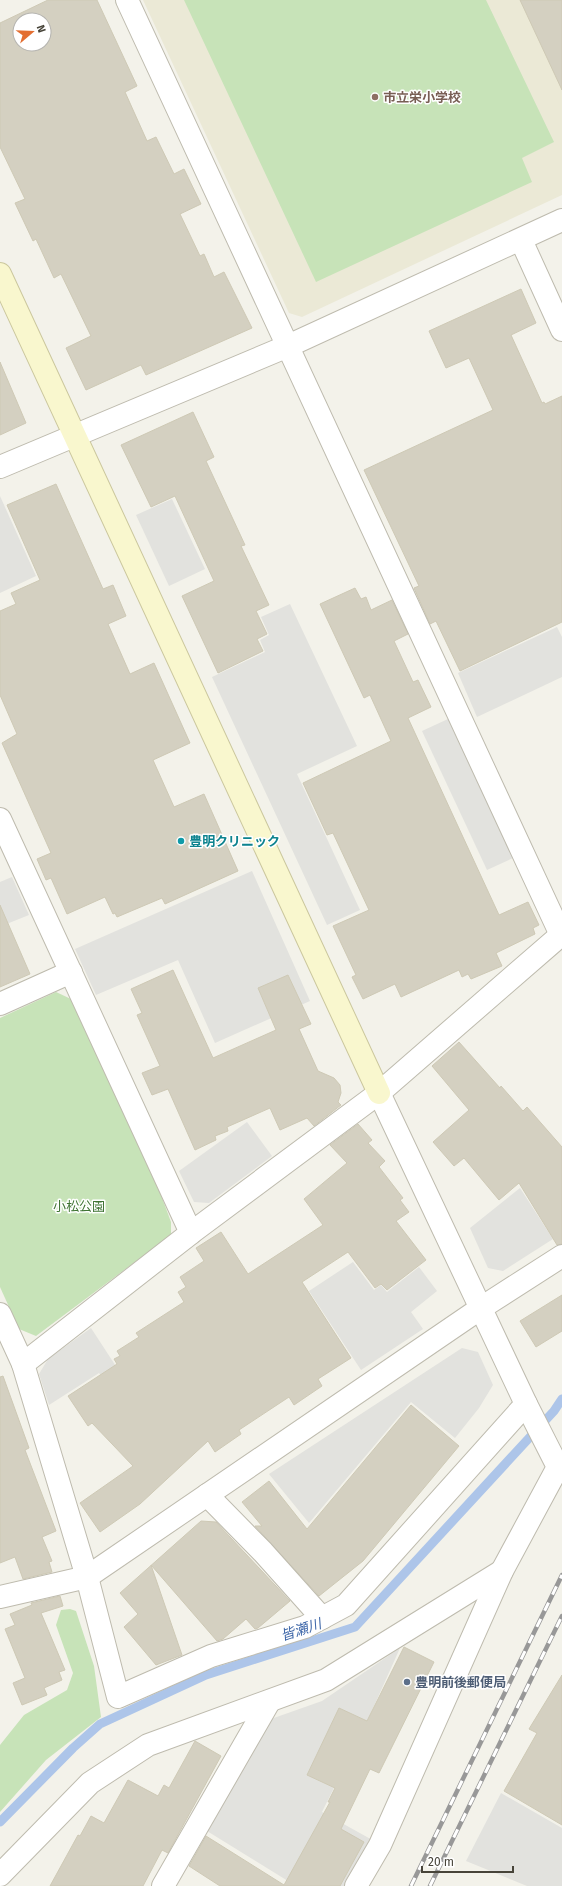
<svg xmlns="http://www.w3.org/2000/svg" width="562" height="1886" font-family="'Fira Sans','Noto Sans JP',sans-serif">
  <style>
    .education { fill: #ebe9d6 }
    .green { fill: #c7e3b8 }
    .parking { fill: #e2e2de }
    .lines { fill: none; stroke-linecap: round; stroke-linejoin: round }
    .stream { stroke: #adc5e9; stroke-width: 9 }
    .building { fill: #d4d0c1; stroke: #cec9b5; fill-rule: evenodd }
    .street-casing { stroke: #bebbae; stroke-width: 24 }
    .secondary-casing { stroke: #cbc79d; stroke-width: 24 }
    .street { stroke: #fff; stroke-width: 22 }
    .secondary { stroke: #f9f7ce; stroke-width: 22 }
    .rail-casing { stroke: #989898; stroke-width: 4.5 }
    .rail { stroke: #fff; stroke-width: 3; stroke-dasharray: 9; stroke-linecap: butt }
    .education-dot { fill: #8d6e63; stroke: #fff; stroke-width: 1.5 }
    .culture-dot { fill: #0f9aa8; stroke: #fff; stroke-width: 1.5 }
    .service-dot { fill: #5c6f8a; stroke: #fff; stroke-width: 1.5 }
    .labels { text-anchor: middle; dominant-baseline: central; stroke-width: 3; stroke-linejoin: round; paint-order: stroke }
    .education-label { font-size: 13px; font-weight: bold; fill: #785e54; stroke: #fff; text-anchor: start }
    .culture-label { font-size: 13px; font-weight: bold; fill: #0d838f; stroke: #fff; text-anchor: start }
    .park-label { font-size: 13px; fill: #3e7332; stroke: #fff }
    .service-label { font-size: 13px; font-weight: bold; fill: #4e5e75; stroke: #fff; text-anchor: start }
    .water-label { font-size: 14px; font-style: italic; fill: #3d66a8; stroke: #fff }
  </style>
  <rect width="100%" height="100%" fill="#f3f2ea"/>
  <path class="education" d="M 143,0 L 562,0 L 562,195 L 302,317 L 289,313 Z"/>
  <g class="green">
    <path d="M 184,0 L 486,0 L 554,142 L 522,158 L 532,182 L 316,282 Z"/>
    <path d="M 56,992 L 71,999 L 161,1195 L 171,1222 L 171,1235 L 36,1336 L 19,1329 L 0,1287 L 0,1018 Z"/>
    <path d="M 70,1609 L 76,1611 L 94,1666 L 101,1717 L 46,1760 L 0,1812 L 0,1745 L 24,1715 L 67,1690 L 73,1673 L 56,1625 L 61,1610 Z"/>
  </g>
  <g class="parking">
    <path d="M 0,496 L 36,576 L 0,593 Z"/>
    <path d="M 172,499 L 205,569 L 169,586 L 136,515 Z"/>
    <path d="M 290,604 L 357,746 L 297,774 L 360,910 L 327,925 L 212,677 L 265,652 L 260,640 L 269,635 L 261,617 Z"/>
    <path d="M 557,627 L 562,637 L 562,677 L 477,717 L 458,673 Z"/>
    <path d="M 448,719 L 513,858 L 487,870 L 422,731 Z"/>
    <path d="M 252,871 L 310,1001 L 215,1043 L 178,960 L 96,995 L 75,949 Z"/>
    <path d="M 12,877 L 29,915 L 4,925 L 0,915 L 0,882 Z"/>
    <path d="M 247,1122 L 272,1156 L 209,1203 L 194,1202 L 179,1171 Z"/>
    <path d="M 520,1188 L 553,1239 L 503,1271 L 488,1268 L 470,1228 Z"/>
    <path d="M 353,1262 L 374,1290 L 381,1285 L 387,1292 L 419,1267 L 437,1291 L 411,1312 L 423,1329 L 361,1370 L 309,1291 Z"/>
    <path d="M 91,1328 L 136,1397 L 122,1406 L 99,1373 L 49,1405 L 39,1374 L 48,1359 Z"/>
    <path d="M 462,1348 L 478,1352 L 493,1385 L 479,1408 L 455,1438 L 411,1402 L 309,1523 L 269,1474 Z"/>
    <path d="M 400,1648 L 370,1715 L 322,1812 L 376,1842 L 347,1886 L 296,1886 L 207,1831 L 271,1719 L 322,1701 Z"/>
    <path d="M 501,1793 L 562,1828 L 562,1886 L 527,1886 L 466,1861 Z"/>
  </g>
  <g class="lines">
    <path class="stream" d="M 0,1822 L 73,1748 L 100,1724 L 206,1675 L 355,1627 L 554,1411 L 562,1399"/>
  </g>
  <g class="building">
    <path d="M 48,0 L 97,0 L 137,86 L 125,92 L 147,141 L 156,137 L 174,174 L 184,169 L 201,204 L 180,214 L 200,256 L 204,254 L 214,277 L 224,272 L 252,328 L 146,375 L 141,365 L 86,390 L 66,348 L 91,336 L 61,274 L 54,278 L 36,239 L 33,241 L 15,203 L 25,199 L 0,147 L 0,23 ZM 20,20 L 44,20 L 44,44 L 20,44 Z"/>
    <path d="M 520,0 L 562,0 L 562,90 Z"/>
    <path d="M 521,289 L 536,323 L 511,335 L 542,403 L 544,402 L 545,404 L 562,396 L 562,622 L 460,671 L 436,621 L 430,624 L 414,588 L 419,586 L 364,470 L 493,410 L 469,358 L 446,368 L 429,331 Z"/>
    <path d="M 0,362 L 26,423 L 0,435 Z"/>
    <path d="M 193,412 L 214,457 L 206,461 L 245,545 L 241,546 L 269,605 L 256,611 L 267,634 L 257,639 L 263,651 L 218,673 L 182,596 L 214,581 L 175,496 L 151,507 L 121,445 Z"/>
    <path d="M 56,484 L 103,589 L 113,585 L 126,616 L 108,624 L 130,674 L 154,663 L 190,743 L 153,760 L 174,807 L 204,794 L 238,871 L 165,904 L 162,898 L 117,917 L 115,913 L 113,914 L 105,897 L 67,914 L 51,878 L 46,880 L 37,859 L 51,853 L 2,743 L 17,734 L 0,695 L 0,611 L 16,604 L 11,593 L 40,580 L 7,505 Z"/>
    <path d="M 355,588 L 361,599 L 366,597 L 371,610 L 392,600 L 408,634 L 394,641 L 413,682 L 418,680 L 431,707 L 408,718 L 499,915 L 528,902 L 539,925 L 533,928 L 535,934 L 496,953 L 502,966 L 471,979 L 468,974 L 462,977 L 459,970 L 401,997 L 395,984 L 363,999 L 352,977 L 356,975 L 333,926 L 369,910 L 333,833 L 327,835 L 303,783 L 391,741 L 370,695 L 364,698 L 320,604 Z"/>
    <path d="M 0,905 L 30,974 L 0,987 Z"/>
    <path d="M 173,970 L 213,1058 L 276,1030 L 258,988 L 288,975 L 311,1024 L 299,1029 L 318,1071 L 334,1078 L 340,1085 L 341,1093 L 338,1102 L 341,1105 L 314,1126 L 307,1118 L 280,1130 L 270,1108 L 227,1127 L 228,1131 L 215,1136 L 216,1140 L 195,1150 L 168,1089 L 152,1095 L 142,1073 L 160,1066 L 137,1015 L 142,1013 L 131,989 Z"/>
    <path d="M 459,1042 L 500,1088 L 501,1086 L 523,1111 L 527,1107 L 562,1147 L 562,1244 L 557,1245 L 519,1183 L 499,1200 L 464,1158 L 454,1166 L 433,1142 L 469,1110 L 432,1066 Z"/>
    <path d="M 358,1124 L 372,1140 L 368,1143 L 385,1161 L 379,1167 L 403,1198 L 400,1200 L 409,1212 L 396,1221 L 426,1260 L 387,1290 L 381,1284 L 375,1288 L 348,1252 L 302,1282 L 351,1358 L 318,1379 L 322,1386 L 294,1405 L 289,1397 L 239,1430 L 241,1434 L 215,1452 L 208,1441 L 140,1504 L 100,1532 L 80,1503 L 133,1466 L 92,1423 L 88,1426 L 68,1396 L 117,1364 L 114,1359 L 120,1356 L 117,1351 L 139,1337 L 136,1333 L 184,1302 L 178,1292 L 186,1287 L 180,1277 L 204,1261 L 196,1248 L 221,1232 L 248,1274 L 323,1225 L 304,1199 L 347,1163 L 330,1145 Z"/>
    <path d="M 562,1295 L 562,1331 L 536,1347 L 520,1321 Z"/>
    <path d="M 3,1376 L 29,1448 L 25,1450 L 56,1531 L 42,1537 L 52,1561 L 49,1562 L 52,1572 L 23,1579 L 15,1557 L 0,1563 L 0,1377 Z"/>
    <path d="M 411,1405 L 459,1446 L 363,1561 L 319,1596 L 255,1526 L 262,1526 L 242,1502 L 269,1481 L 307,1529 Z"/>
    <path d="M 201,1521 L 216,1522 L 290,1601 L 258,1628 L 255,1629 L 246,1619 L 223,1639 L 217,1641 L 151,1565 L 182,1655 L 156,1665 L 124,1627 L 138,1614 L 120,1593 Z"/>
    <path d="M 60,1596 L 63,1606 L 41,1613 L 65,1670 L 59,1672 L 62,1680 L 44,1688 L 47,1695 L 22,1705 L 13,1683 L 25,1678 L 5,1629 L 15,1625 L 10,1614 L 32,1605 L 31,1603 Z"/>
    <path d="M 404,1647 L 434,1662 L 379,1773 L 370,1769 L 341,1829 L 364,1842 L 340,1886 L 220,1886 L 189,1866 L 206,1836 L 284,1885 L 330,1802 L 328,1802 L 335,1788 L 307,1775 L 339,1708 L 367,1721 Z"/>
    <path d="M 562,1675 L 562,1825 L 504,1791 L 537,1733 L 529,1729 Z"/>
    <path d="M 195,1741 L 221,1756 L 168,1853 L 162,1850 L 143,1886 L 50,1886 L 78,1835 L 80,1836 L 91,1816 L 104,1823 L 128,1780 L 158,1796 L 164,1785 L 169,1788 Z"/>
  </g>
  <g class="lines">
    <defs>
      <g id="street">
        <path d="M 127,0 L 561,935"/>
        <path d="M 521,240 L 562,330"/>
        <path d="M 0,467 L 288,346 L 562,220"/>
        <path d="M 0,819 L 191,1233"/>
        <path d="M 0,1004 L 71,972"/>
        <path d="M 0,1314 L 23,1364 L 87,1577 L 118,1697 L 211,1656 L 305,1627 L 346,1605 L 526,1404"/>
        <path d="M 23,1364 L 191,1233 L 379,1093 L 562,934"/>
        <path d="M 207,1495 L 263,1552 L 322,1618"/>
        <path d="M 0,1597 L 87,1577 L 481,1308 L 562,1256"/>
        <path d="M 0,1875 L 90,1783 L 148,1745 L 326,1680 L 502,1571"/>
        <path d="M 163,1886 L 269,1702"/>
        <path d="M 356,1886 L 380,1845 L 502,1571 L 558,1467 L 526,1404 L 379,1093"/>
      </g>
      <path id="secondary" d="M 0,274 L 379,1093"/>
    </defs>
    <use href="#street" class="street-casing"/>
    <use href="#secondary" class="secondary-casing"/>
    <use href="#street" class="street"/>
    <use href="#secondary" class="secondary"/>
    <defs>
      <g id="rail">
        <path d="M 411,1886 L 562,1575"/>
        <path d="M 430,1886 L 562,1616"/>
      </g>
    </defs>
    <use href="#rail" class="rail-casing"/>
    <use href="#rail" class="rail"/>
  </g>
  <circle class="education-dot" cx="375" cy="97" r="4"/>
  <circle class="culture-dot" cx="181" cy="841" r="4"/>
  <circle class="service-dot" cx="407" cy="1682" r="4"/>
  <g class="labels">
    <g class="education-label">
      <text x="383" y="97">市立栄小学校</text>
    </g>
    <g class="culture-label">
      <text x="189" y="841">豊明クリニック</text>
    </g>
    <g class="park-label">
      <text x="79" y="1206">小松公園</text>
    </g>
    <g class="service-label">
      <text x="415" y="1682">豊明前後郵便局</text>
    </g>
    <g class="water-label">
      <text transform="translate(301 1630) rotate(-18)">皆瀬川</text>
    </g>
  </g>
  <g transform="translate(32 32) rotate(71)"><circle r="19" fill="#ffffff" stroke="#b5b4b0"/>
  <path d="M0-3L7 15L0 10L-7 15Z" fill="#e36e31"/>
  <text y="-6" font-size="11" font-weight="bold" text-anchor="middle" fill="#474439">N</text>
  </g>
  <path d="M422 1866v6h91v-6" fill="none" stroke="#474439" stroke-width="2"/>
  <text x="428" y="1866" font-size="12" fill="#474439" stroke="#ffffff" stroke-width="3" paint-order="stroke">20 m</text>
</svg>
